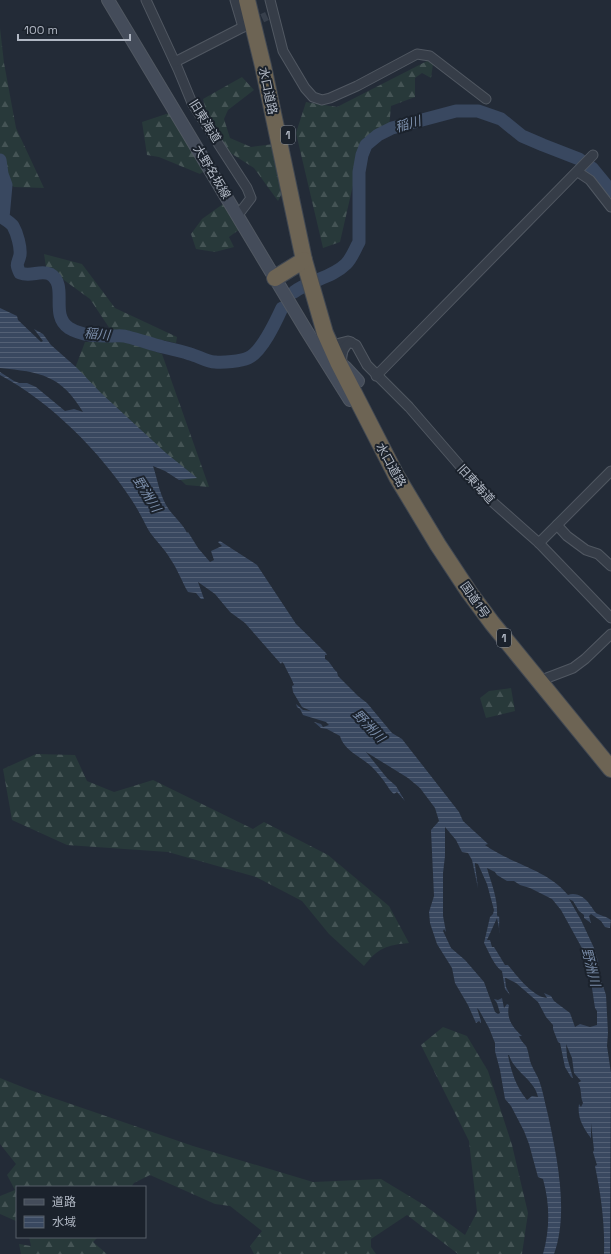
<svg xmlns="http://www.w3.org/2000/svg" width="611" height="1254" font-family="'Space Grotesk','Noto Sans JP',sans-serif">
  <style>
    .forest { fill: url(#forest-firs) }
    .water { fill: url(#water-rules); fill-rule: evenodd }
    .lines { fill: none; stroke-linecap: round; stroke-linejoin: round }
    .river { stroke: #394860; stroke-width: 13 }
    .street-tunnel { stroke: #38404c; stroke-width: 9; stroke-dasharray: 9 4.5; stroke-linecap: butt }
    .street-casing { stroke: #515862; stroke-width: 11 }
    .secondary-casing { stroke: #515862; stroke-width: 14 }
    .highway-casing { stroke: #414852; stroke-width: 18 }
    .street { stroke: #363d48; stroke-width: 9 }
    .secondary { stroke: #444c5a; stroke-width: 12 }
    .highway { stroke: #6d6454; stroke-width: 16 }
    .labels { text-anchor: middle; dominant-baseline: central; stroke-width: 4; stroke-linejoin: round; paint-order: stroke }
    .shield { fill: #1b222c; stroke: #848b96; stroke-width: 1 }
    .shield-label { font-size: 11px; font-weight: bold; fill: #b1b8c4 }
    .street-label { font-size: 12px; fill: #b1b8c4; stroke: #1b222c }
    .water-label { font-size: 13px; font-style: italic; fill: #7b8eaa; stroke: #1b222c }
  </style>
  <defs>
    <pattern id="forest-firs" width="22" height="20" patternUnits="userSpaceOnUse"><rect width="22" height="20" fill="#28393a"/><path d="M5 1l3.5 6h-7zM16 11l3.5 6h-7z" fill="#455455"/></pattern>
    <pattern id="water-rules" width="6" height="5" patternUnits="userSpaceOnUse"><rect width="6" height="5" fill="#394860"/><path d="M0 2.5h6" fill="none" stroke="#536075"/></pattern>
  </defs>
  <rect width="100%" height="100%" fill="#232b37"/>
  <g class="forest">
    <path d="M 0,28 L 4,63 L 16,128 L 44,188 L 14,187 L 0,177 Z"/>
    <path d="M 429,60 L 433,64 L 431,78 L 422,73 L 415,78 L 415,97 L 391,106 L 389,128 L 362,146 L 340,242 L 323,248 L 296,133 L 306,102 L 337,107 Z"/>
    <path d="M 242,77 L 254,90 L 228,110 L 224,119 L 230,138 L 251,147 L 274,144 L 283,191 L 278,201 L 254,168 L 229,152 L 208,120 L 203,99 Z"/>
    <path d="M 169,113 L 206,170 L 200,174 L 159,157 L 147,155 L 142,122 Z"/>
    <path d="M 223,204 L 240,229 L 229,237 L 234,247 L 215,252 L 196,249 L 191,234 L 202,219 Z"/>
    <path d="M 44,254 L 82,264 L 115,308 L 177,337 L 176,343 L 110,329 L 90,299 L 46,267 Z"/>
    <path d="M 85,342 L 127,342 L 162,354 L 209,487 L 186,485 L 122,424 L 74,371 Z"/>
    <path d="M 511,688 L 515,711 L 486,718 L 480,698 L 489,691 Z"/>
    <path d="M 36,754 L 75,755 L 87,781 L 114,792 L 153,780 L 253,829 L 264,822 L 328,855 L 389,906 L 409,943 C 387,945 378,948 364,966 L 329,934 L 302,901 L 256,877 L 168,852 L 67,845 L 12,820 L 3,769 Z"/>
    <path d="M 443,1027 L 467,1036 L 488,1071 L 512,1145 L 528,1213 L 522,1254 L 458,1254 L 407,1215 L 371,1239 L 371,1247 L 376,1254 L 254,1254 L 250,1246 L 262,1231 L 230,1206 L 215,1204 L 150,1175 L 134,1183 L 131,1187 L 17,1187 L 17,1220 L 16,1221 L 0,1214 L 0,1196 L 15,1190 L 7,1175 L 16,1164 L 0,1144 L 0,1078 L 30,1090 L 193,1146 L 313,1182 L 381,1179 L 424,1205 L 465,1235 L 477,1212 L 469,1141 L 421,1045 Z"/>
    <path d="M 29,1237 L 98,1237 L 93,1242 L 107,1254 L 21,1254 L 19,1244 L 31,1246 Z"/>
  </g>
  <path class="water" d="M 0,308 L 17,316 L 18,320 L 41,342 L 43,341 L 34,329 L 43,334 L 51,345 L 77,368 L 101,393 L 166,453 L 197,478 L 179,480 L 165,471 L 153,466 C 158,481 160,498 170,511 C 176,519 183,524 187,533 L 188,532 L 198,548 L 210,562 L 214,560 L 211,551 L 222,546 L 218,542 L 220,541 L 257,565 L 296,624 L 326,653 L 327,655 L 325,655 L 325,659 C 331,662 332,668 337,672 L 338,676 L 358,696 L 367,703 L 392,733 L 402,739 L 459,812 L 463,821 L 488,844 L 485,845 C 511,864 547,869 568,895 C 576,892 585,897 590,905 C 592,907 594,911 596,913 C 601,916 606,916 611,920 L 610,928 L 605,927 L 601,921 L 591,914 L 589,916 L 591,923 L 584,918 L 584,915 L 579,911 L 573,901 L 569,899 L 581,920 L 594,948 L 598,961 L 599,974 L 606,995 L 608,1033 L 607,1046 L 611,1073 L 610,1254 L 604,1254 C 605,1224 601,1195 595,1166 L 597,1165 L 593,1152 L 594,1150 L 591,1123 L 591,1138 C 583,1128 577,1117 579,1104 L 581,1107 L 583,1103 C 580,1097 582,1088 578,1083 L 581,1081 L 574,1073 L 572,1058 L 566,1044 L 567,1057 L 573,1078 L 571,1077 L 565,1067 L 560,1043 L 558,1042 L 553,1029 L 553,1025 L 546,1017 L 538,1002 L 516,983 L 506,978 L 505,978 L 506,987 L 510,995 L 505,989 L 502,971 C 494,966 489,952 484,943 L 490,917 L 493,914 L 494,910 L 487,884 L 478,864 L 475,863 L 475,865 L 478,888 L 472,860 L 468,853 L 462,852 L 456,840 L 445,827 L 445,856 L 443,873 L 443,916 L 446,932 L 444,929 L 443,931 L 451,948 L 465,960 L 484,982 L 495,1012 L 498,1014 L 500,1013 L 497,1003 L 494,999 L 498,1000 L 502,998 L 504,1008 L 507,1004 L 509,1005 C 506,1018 512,1027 522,1036 L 519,1036 C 521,1041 523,1042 526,1046 C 529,1052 529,1060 532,1066 C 534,1071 537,1075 539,1080 C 543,1091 545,1104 548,1115 C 557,1157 569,1213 554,1254 L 543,1254 C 550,1229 550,1204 543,1179 L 538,1177 L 529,1144 L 524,1131 L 511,1106 L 505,1099 L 500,1070 L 495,1051 L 495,1043 L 489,1028 L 479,1010 L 477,1008 L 481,1021 L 481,1023 L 479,1021 L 476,1023 L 468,1005 L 455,983 L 452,968 L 437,944 L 430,923 L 429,912 L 434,896 L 431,830 L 439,821 L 435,808 L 420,788 L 408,778 L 366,752 L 387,778 L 396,786 L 405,801 L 397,792 L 394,794 C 390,791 389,788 386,784 C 382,778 377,772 372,767 C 362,757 344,751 340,736 L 327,729 L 321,728 L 314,722 L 321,724 L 323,727 L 329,725 L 326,722 L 303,715 L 300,709 L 297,707 L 296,704 L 303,710 L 311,711 L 302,707 L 293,692 L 292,686 L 294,685 C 292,679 287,671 284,664 L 282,662 L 281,664 L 245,623 L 230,612 L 215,594 L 198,582 L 204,599 L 201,599 L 196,593 L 188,592 C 182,582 178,570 171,560 C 165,549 156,541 149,531 C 143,520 138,509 131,499 C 101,453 50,401 0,375 L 0,372 L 14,381 L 19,383 L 27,383 L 36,387 L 65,411 L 74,409 L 83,412 C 61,375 40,372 0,368 ZM 487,868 L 495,872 L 497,875 L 507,881 L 514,881 L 520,885 L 530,888 L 552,899 L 561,910 L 583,950 L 590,975 L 595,1008 L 597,1011 L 597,1025 L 590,1027 L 580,1024 L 575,1027 L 570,1013 L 554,1001 L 551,996 L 544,993 L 547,998 C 533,997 517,976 508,965 L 505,965 L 494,947 L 492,947 L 490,940 L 487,940 L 497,918 L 500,933 C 498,927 500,922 499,916 L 498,917 L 497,915 C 498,898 491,883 487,868 ZM 508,1055 L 509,1055 C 514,1072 535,1080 538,1097 L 532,1096 L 527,1100 C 516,1087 511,1071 508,1055 Z"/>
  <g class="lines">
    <g class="river">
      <path d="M 0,160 L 2,174 L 6,185 L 3,218 C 6,220 11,223 13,226 C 17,233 21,247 20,255 C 18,264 15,263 20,273 C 31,277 40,270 50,274 C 69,285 49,315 69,328 C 82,336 98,336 113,336 C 118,336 123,335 128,337 C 140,340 151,344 163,347 C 172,349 181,351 190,354 C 198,356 207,362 215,362 C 223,363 241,361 248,358 C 262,352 276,321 282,308"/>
      <path d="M 294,292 C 310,280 332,278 346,264 C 352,258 355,249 359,242 L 359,172 L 362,155 L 366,145 L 378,135 L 392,128 L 456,111 L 478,111 L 501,119 L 522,136 L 543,145 L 579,159 L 592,168 L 611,191"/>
    </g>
    <path class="street-tunnel" d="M 250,24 L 267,16"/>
    <defs>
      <g id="street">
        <path d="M 146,0 L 178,69 L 192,103 L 247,188 L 251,198 L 238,215"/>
        <path d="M 235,0 L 243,27"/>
        <path d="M 270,0 L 283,51 L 305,88 L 313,97 L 322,100 L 330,98 L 357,86 L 417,54 L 430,56 L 486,99"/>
        <path d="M 175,62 L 247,25"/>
        <path d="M 578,172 L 590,180 L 611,207"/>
        <path d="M 328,346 L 348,341 L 356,345 L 367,365 L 409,407 L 487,497 L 539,543 L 611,618"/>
        <path d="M 342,365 C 341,356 342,346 351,342"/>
        <path d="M 376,376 L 593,155"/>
        <path d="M 557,525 L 567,536 L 586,550 L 598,554 L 611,566"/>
        <path d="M 539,543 L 611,471"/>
        <path d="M 539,681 L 573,668 L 585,659 L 611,634"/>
      </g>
      <g id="secondary">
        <path d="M 108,0 L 306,330 L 350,400"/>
        <path d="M 345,367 L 358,381"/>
      </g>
      <g id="highway">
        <path d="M 247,0 L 263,66 L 304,260 L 325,333 L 338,362 L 397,477 L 438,545 L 469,592 L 492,623 L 611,769"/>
        <path d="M 275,278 L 304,260"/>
      </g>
    </defs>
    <use href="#street" class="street-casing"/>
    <use href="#secondary" class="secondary-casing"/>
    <use href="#highway" class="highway-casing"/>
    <use href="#street" class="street"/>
    <use href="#secondary" class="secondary"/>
    <use href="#highway" class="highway"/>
  </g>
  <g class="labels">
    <g class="shield">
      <rect x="281" y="126" width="14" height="18" rx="3"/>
      <rect x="497" y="629" width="14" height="18" rx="3"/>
    </g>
    <g class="shield-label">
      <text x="288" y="135">1</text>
      <text x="504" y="638">1</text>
    </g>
    <g class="street-label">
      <text transform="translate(268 91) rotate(78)">水口道路</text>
      <text transform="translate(205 121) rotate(58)">旧東海道</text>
      <text transform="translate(212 172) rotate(59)">大野名坂線</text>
      <text transform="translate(391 465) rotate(61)">水口道路</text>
      <text transform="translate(476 484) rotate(47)">旧東海道</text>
      <text transform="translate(475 600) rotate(55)">国道1号</text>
    </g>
    <g class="water-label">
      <text transform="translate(408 124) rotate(-16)">稲川</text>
      <text transform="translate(97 334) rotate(5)">稲川</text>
      <text transform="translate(147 494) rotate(58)">野洲川</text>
      <text transform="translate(369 726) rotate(46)">野洲川</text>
      <text transform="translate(591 967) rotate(76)">野洲川</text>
    </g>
  </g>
  <rect x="16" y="1186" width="130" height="52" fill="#1b222c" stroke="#575e69"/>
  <rect x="24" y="1199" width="20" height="6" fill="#444c5a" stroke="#575e69"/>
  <text x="52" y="1206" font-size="12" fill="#b1b8c4">道路</text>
  <rect x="24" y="1216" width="20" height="12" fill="url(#water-rules)" stroke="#575e69"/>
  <text x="52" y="1226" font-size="12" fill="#b1b8c4">水域</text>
  <path d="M18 34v6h112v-6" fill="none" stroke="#b1b8c4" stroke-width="2"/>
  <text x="24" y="34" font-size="12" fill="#b1b8c4" stroke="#1b222c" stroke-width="3" paint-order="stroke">100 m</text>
</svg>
